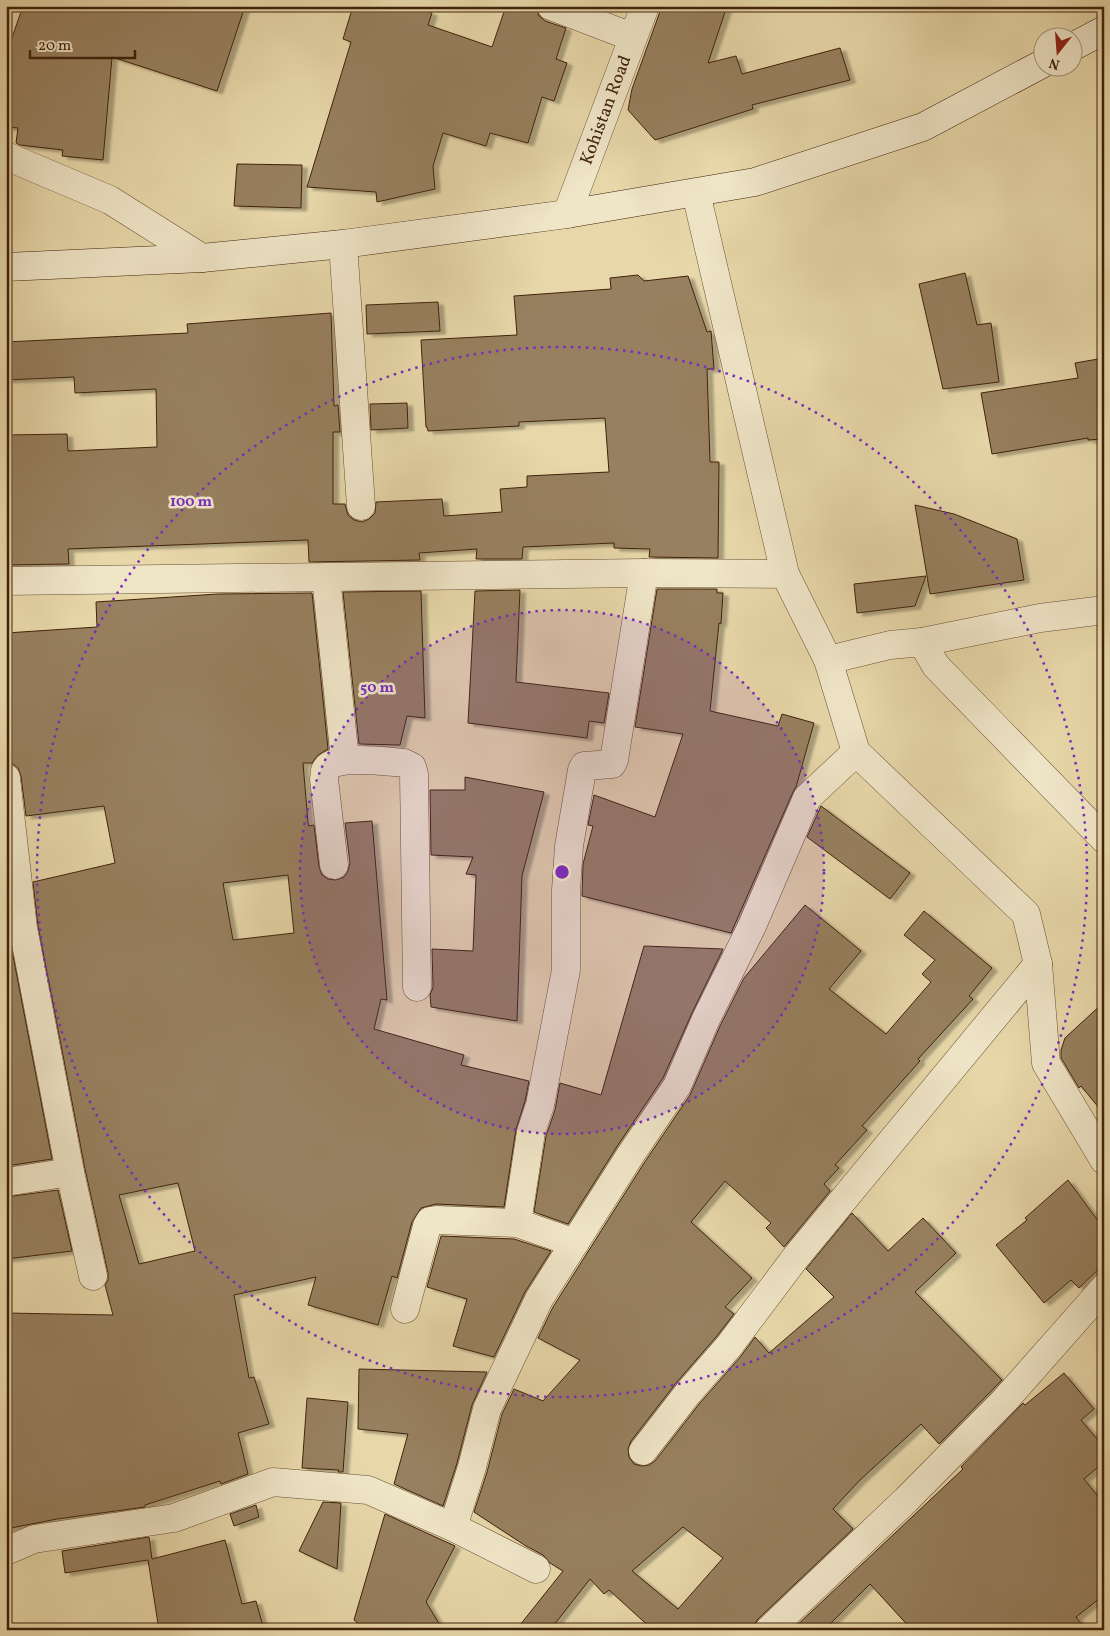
<svg xmlns="http://www.w3.org/2000/svg" width="1110" height="1636" font-family="Vollkorn,serif">
  <style>
    .building { fill: #97805e; stroke: #40220c; fill-rule: evenodd; filter: url(#shadow) }
    .lines { fill: none; stroke-linecap: round; stroke-linejoin: round }
    .minor-casing { stroke: #6a4f33; stroke-width: 29 }
    .secondary-casing { stroke: #40220c; stroke-width: 29 }
    .minor { stroke: #efe5c7; stroke-width: 28 }
    .secondary { stroke: #efe5c7; stroke-width: 28 }
    .ring { fill: none; stroke: #7b2cbf; stroke-width: 2.5; stroke-dasharray: 2.5 5 }
    .labels { text-anchor: middle; dominant-baseline: central; stroke-width: 5; stroke-linejoin: round; paint-order: stroke }
    .street-label { font-size: 18px; fill: #40220c; stroke: #efe5c7 }
    .centre { fill: #7b2cbf; stroke: #efe5c7; stroke-width: 2.5 }
    .ring-label { font-size: 15px; text-anchor: middle; font-weight: bold; fill: #7b2cbf; stroke: #efe5c7; stroke-width: 5; stroke-linejoin: round; paint-order: stroke }
  </style>
  <defs>
    <filter id="shadow"><feDropShadow dx="5.5" dy="3" stdDeviation="1" flood-color="#0004"/></filter>
  </defs>
  <rect width="100%" height="100%" fill="#e7d7a9"/>
  <filter id="stains"><feTurbulence type="fractalNoise" baseFrequency=".004" numOctaves="4"/><feColorMatrix values="0 0 0 0 .2 0 0 0 0 .09 0 0 0 0 .02 0 0 0 .5 -.17"/></filter>
  <radialGradient id="worn" r=".72"><stop offset=".6" stop-color="#630" stop-opacity="0"/><stop offset="1" stop-color="#630" stop-opacity=".3"/></radialGradient>
  <g class="building">
    <path d="M 23,6 L 245,6 L 217,91 L 112,57 L 103,160 L 62,156 L 63,150 L 20,145 L 16,143 L 18,128 L 6,127 L 6,55 Z"/>
    <path d="M 353,6 L 410,6 L 432,13 L 428,25 L 492,47 L 506,6 L 536,6 L 539,16 L 545,21 L 566,28 L 556,59 L 567,63 L 554,101 L 542,97 L 528,143 L 490,133 L 486,146 L 443,133 L 433,166 L 435,189 L 377,202 L 376,192 L 307,187 L 351,42 L 343,39 Z"/>
    <path d="M 662,6 L 727,6 L 708,63 L 736,56 L 742,74 L 840,48 L 850,80 L 752,105 L 753,109 L 655,140 L 628,110 L 632,89 Z"/>
    <path d="M 237,164 L 302,165 L 301,208 L 234,206 Z"/>
    <path d="M 965,273 L 977,325 L 991,323 L 999,382 L 943,389 L 919,284 Z"/>
    <path d="M 638,275 L 644,281 L 688,276 L 707,332 L 711,331 L 714,369 L 707,369 L 710,462 L 719,462 L 718,558 L 649,557 L 650,549 L 614,548 L 614,543 L 523,547 L 522,559 L 476,559 L 477,549 L 419,553 L 420,560 L 309,562 L 308,540 L 68,549 L 69,564 L 6,565 L 6,435 L 67,434 L 68,451 L 157,447 L 156,389 L 75,393 L 74,377 L 6,380 L 6,342 L 188,333 L 187,324 L 331,313 L 334,406 L 338,405 L 340,432 L 333,432 L 333,504 L 345,504 L 348,515 L 354,520 L 362,522 L 369,519 L 375,513 L 376,502 L 442,499 L 444,516 L 502,512 L 500,489 L 527,487 L 527,476 L 609,472 L 605,418 L 519,422 L 519,426 L 428,431 L 427,427 L 426,427 L 421,340 L 517,335 L 514,296 L 611,289 L 610,278 Z"/>
    <path d="M 438,302 L 440,331 L 367,334 L 366,305 Z"/>
    <path d="M 1104,358 L 1104,439 L 1088,440 L 1088,438 L 992,454 L 981,393 L 1078,378 L 1075,363 Z"/>
    <path d="M 407,403 L 408,428 L 371,430 L 370,404 Z"/>
    <path d="M 915,505 L 954,514 L 1017,539 L 1024,580 L 930,594 Z"/>
    <path d="M 926,576 L 915,606 L 857,613 L 854,584 Z"/>
    <path d="M 657,589 L 717,589 L 717,593 L 723,593 L 721,624 L 719,623 L 710,711 L 778,726 L 782,714 L 814,723 L 796,787 L 793,792 L 731,933 L 582,896 L 583,864 L 593,826 L 588,825 L 594,795 L 655,817 L 683,734 L 635,727 Z"/>
    <path d="M 520,590 L 516,682 L 609,693 L 604,723 L 589,721 L 587,738 L 468,723 L 475,591 Z"/>
    <path d="M 421,591 L 425,718 L 407,716 L 400,745 L 359,744 L 343,592 Z"/>
    <path d="M 312,593 L 328,749 L 318,755 L 312,763 L 303,763 L 308,823 L 309,826 L 314,825 L 319,867 L 322,875 L 328,879 L 336,880 L 344,877 L 348,871 L 350,863 L 345,823 L 372,821 L 387,1000 L 381,999 L 374,1029 L 464,1055 L 461,1065 L 529,1081 L 525,1101 L 516,1129 L 504,1207 L 436,1204 L 421,1208 L 412,1222 L 397,1278 L 392,1276 L 378,1325 L 308,1305 L 316,1277 L 234,1295 L 249,1378 L 254,1377 L 269,1424 L 238,1433 L 248,1474 L 221,1484 L 220,1481 L 145,1505 L 145,1507 L 57,1519 L 6,1529 L 6,1313 L 113,1315 L 105,1285 L 108,1280 L 108,1273 L 85,1169 L 38,926 L 33,882 L 115,863 L 104,806 L 26,816 L 21,776 L 18,768 L 13,764 L 6,763 L 6,633 L 97,627 L 96,602 L 218,594 ZM 288,875 L 294,933 L 233,940 L 223,883 ZM 178,1183 L 195,1251 L 139,1264 L 119,1195 Z"/>
    <path d="M 465,777 L 544,792 L 522,876 L 517,1021 L 431,1007 L 430,995 L 433,987 L 432,949 L 473,951 L 476,875 L 466,874 L 473,857 L 431,855 L 430,790 L 465,790 Z"/>
    <path d="M 821,806 L 910,873 L 890,899 L 807,837 Z"/>
    <path d="M 805,905 L 861,951 L 829,989 L 886,1034 L 931,982 L 922,974 L 935,960 L 904,935 L 924,911 L 992,968 L 969,996 L 973,999 L 918,1059 L 920,1061 L 862,1126 L 867,1130 L 835,1165 L 839,1168 L 824,1184 L 830,1191 L 784,1247 L 766,1228 L 771,1223 L 725,1181 L 691,1222 L 752,1278 L 725,1307 L 734,1314 L 717,1336 L 676,1383 L 631,1441 L 628,1449 L 629,1457 L 634,1464 L 641,1466 L 649,1465 L 655,1461 L 700,1403 L 741,1356 L 755,1337 L 769,1353 L 834,1297 L 806,1269 L 852,1213 L 888,1251 L 923,1218 L 956,1253 L 915,1292 L 1002,1380 L 939,1444 L 921,1424 L 860,1480 L 833,1509 L 853,1529 L 758,1619 L 754,1625 L 754,1630 L 653,1630 L 609,1590 L 604,1594 L 590,1579 L 550,1630 L 516,1630 L 563,1571 L 550,1563 L 543,1555 L 526,1546 L 474,1512 L 487,1472 L 502,1414 L 514,1389 L 543,1401 L 580,1360 L 538,1338 L 553,1307 L 644,1163 L 690,1095 L 720,1026 L 744,978 ZM 683,1527 L 723,1558 L 678,1609 L 632,1571 Z"/>
    <path d="M 6,919 L 52,1159 L 6,1166 Z"/>
    <path d="M 644,946 L 723,949 L 692,1013 L 663,1078 L 618,1145 L 568,1224 L 534,1212 L 546,1136 L 555,1110 L 560,1083 L 601,1095 Z"/>
    <path d="M 1104,1002 L 1104,1114 L 1081,1086 L 1079,1088 L 1061,1058 L 1061,1050 L 1065,1038 Z"/>
    <path d="M 1068,1180 L 1104,1229 L 1104,1264 L 1079,1288 L 1071,1280 L 1044,1303 L 996,1245 L 1027,1220 L 1025,1218 Z"/>
    <path d="M 58,1190 L 72,1251 L 6,1259 L 6,1197 Z"/>
    <path d="M 441,1236 L 514,1239 L 551,1251 L 525,1292 L 494,1357 L 453,1346 L 467,1299 L 427,1287 Z"/>
    <path d="M 359,1369 L 487,1372 L 472,1405 L 457,1463 L 443,1506 L 394,1484 L 408,1434 L 358,1429 Z"/>
    <path d="M 1064,1373 L 1094,1409 L 1081,1420 L 1104,1447 L 1104,1462 L 1084,1479 L 1104,1504 L 1104,1595 L 1076,1617 L 1086,1630 L 912,1630 L 870,1584 L 824,1630 L 792,1630 L 963,1469 L 961,1467 L 1023,1403 L 1025,1405 Z"/>
    <path d="M 307,1398 L 348,1402 L 343,1472 L 338,1472 L 339,1470 L 302,1468 Z"/>
    <path d="M 323,1502 L 341,1503 L 337,1569 L 299,1551 Z"/>
    <path d="M 256,1505 L 259,1517 L 234,1526 L 230,1514 Z"/>
    <path d="M 385,1514 L 455,1546 L 426,1602 L 443,1630 L 366,1630 L 354,1620 Z"/>
    <path d="M 149,1537 L 152,1559 L 225,1540 L 242,1604 L 256,1601 L 264,1630 L 159,1630 L 148,1560 L 65,1573 L 62,1551 Z"/>
  </g>
  <g class="lines">
    <defs>
      <g id="minor">
        <path d="M 551,6 L 632,37"/>
        <path d="M 6,156 L 110,200 L 202,258"/>
        <path d="M 696,193 L 785,574 L 828,660 L 856,752 L 1026,914 L 1038,964 L 1046,1063 L 1104,1160"/>
        <path id="s1" d="M 567,214 L 645,6"/>
        <path d="M 343,244 L 361,506"/>
        <path d="M 326,577 L 345,760"/>
        <path d="M 6,581 L 644,573 L 785,574"/>
        <path d="M 922,642 L 1040,618 L 1104,610"/>
        <path d="M 828,660 L 890,645 L 922,642 L 936,666 L 1104,839"/>
        <path d="M 6,778 L 23,928 L 70,1172 L 93,1276"/>
        <path d="M 334,865 L 324,779 C 325,776 324,773 325,771 C 331,753 389,762 404,763 L 412,767 L 414,774 L 417,987"/>
        <path d="M 6,1182 L 70,1172"/>
        <path d="M 517,1223 L 531,1132 L 540,1105 L 566,970 L 566,890 L 569,846 L 582,770 L 584,766 L 612,764 L 614,760 L 644,573"/>
        <path d="M 405,1309 L 427,1226 L 430,1221 L 436,1220 L 517,1223 L 575,1243"/>
        <path d="M 643,1451 L 688,1393 L 729,1346 L 796,1257 L 1038,964"/>
        <path d="M 453,1527 L 472,1467 L 487,1409 L 539,1299 L 631,1154 L 677,1086 L 706,1019 L 752,926 L 807,798 L 856,752"/>
        <path d="M 6,1551 L 34,1539 L 174,1518 L 273,1482 L 368,1490 L 453,1527 L 536,1569"/>
        <path d="M 769,1630 L 906,1500 L 1005,1400 L 1104,1288"/>
      </g>
      <g id="secondary">
        <path d="M 1072,47 L 1104,30"/>
        <path d="M 6,267 L 202,258 L 343,244 L 567,214 L 755,182 L 923,127 L 1042,64"/>
      </g>
    </defs>
    <use href="#minor" class="minor-casing"/>
    <use href="#secondary" class="secondary-casing"/>
    <use href="#minor" class="minor"/>
    <use href="#secondary" class="secondary"/>
  </g>
  <circle cx="562" cy="872" r="262" fill="#7b2cbf" fill-opacity=".12"/>
  <g class="ring">
    <circle cx="562" cy="872" r="262"/>
    <circle cx="562" cy="872" r="525"/>
  </g>
  <g class="labels">
    <g class="street-label">
      <text stroke="none"><textPath href="#s1" startOffset="111">Kohistan Road</textPath></text>
    </g>
  </g>
  <circle cx="562" cy="872" r="8" class="centre"/>
  <g class="ring-label">
    <text x="191" y="506">100 m</text>
    <text x="377" y="692">50 m</text>
  </g>
  <rect width="1110" height="1636" fill="none" stroke="#e7d7a9" stroke-width="25"/>
  <rect x="8" y="8" width="1095" height="1621" fill="none" stroke="#40220c" stroke-width="2.5"/>
  <rect x="12" y="12" width="1085" height="1611" fill="none" stroke="#40220c"/>
  <g transform="translate(1058 52) rotate(197)"><circle r="24" fill="#efe5c7" stroke="#a9977c"/>
  <path d="M0-4L9 19L0 12L-9 19Z" fill="#8f2418"/>
  <text y="-8" font-size="14" font-weight="bold" text-anchor="middle" fill="#40220c">N</text>
  </g>
  <path d="M30 50v8h105v-8" fill="none" stroke="#40220c" stroke-width="2.5"/>
  <text x="38" y="50" font-size="15" fill="#40220c" stroke="#efe5c7" stroke-width="4" paint-order="stroke">20 m</text>
  <rect width="100%" height="100%" filter="url(#stains)"/>
  <rect width="100%" height="100%" fill="url(#worn)"/>
</svg>
